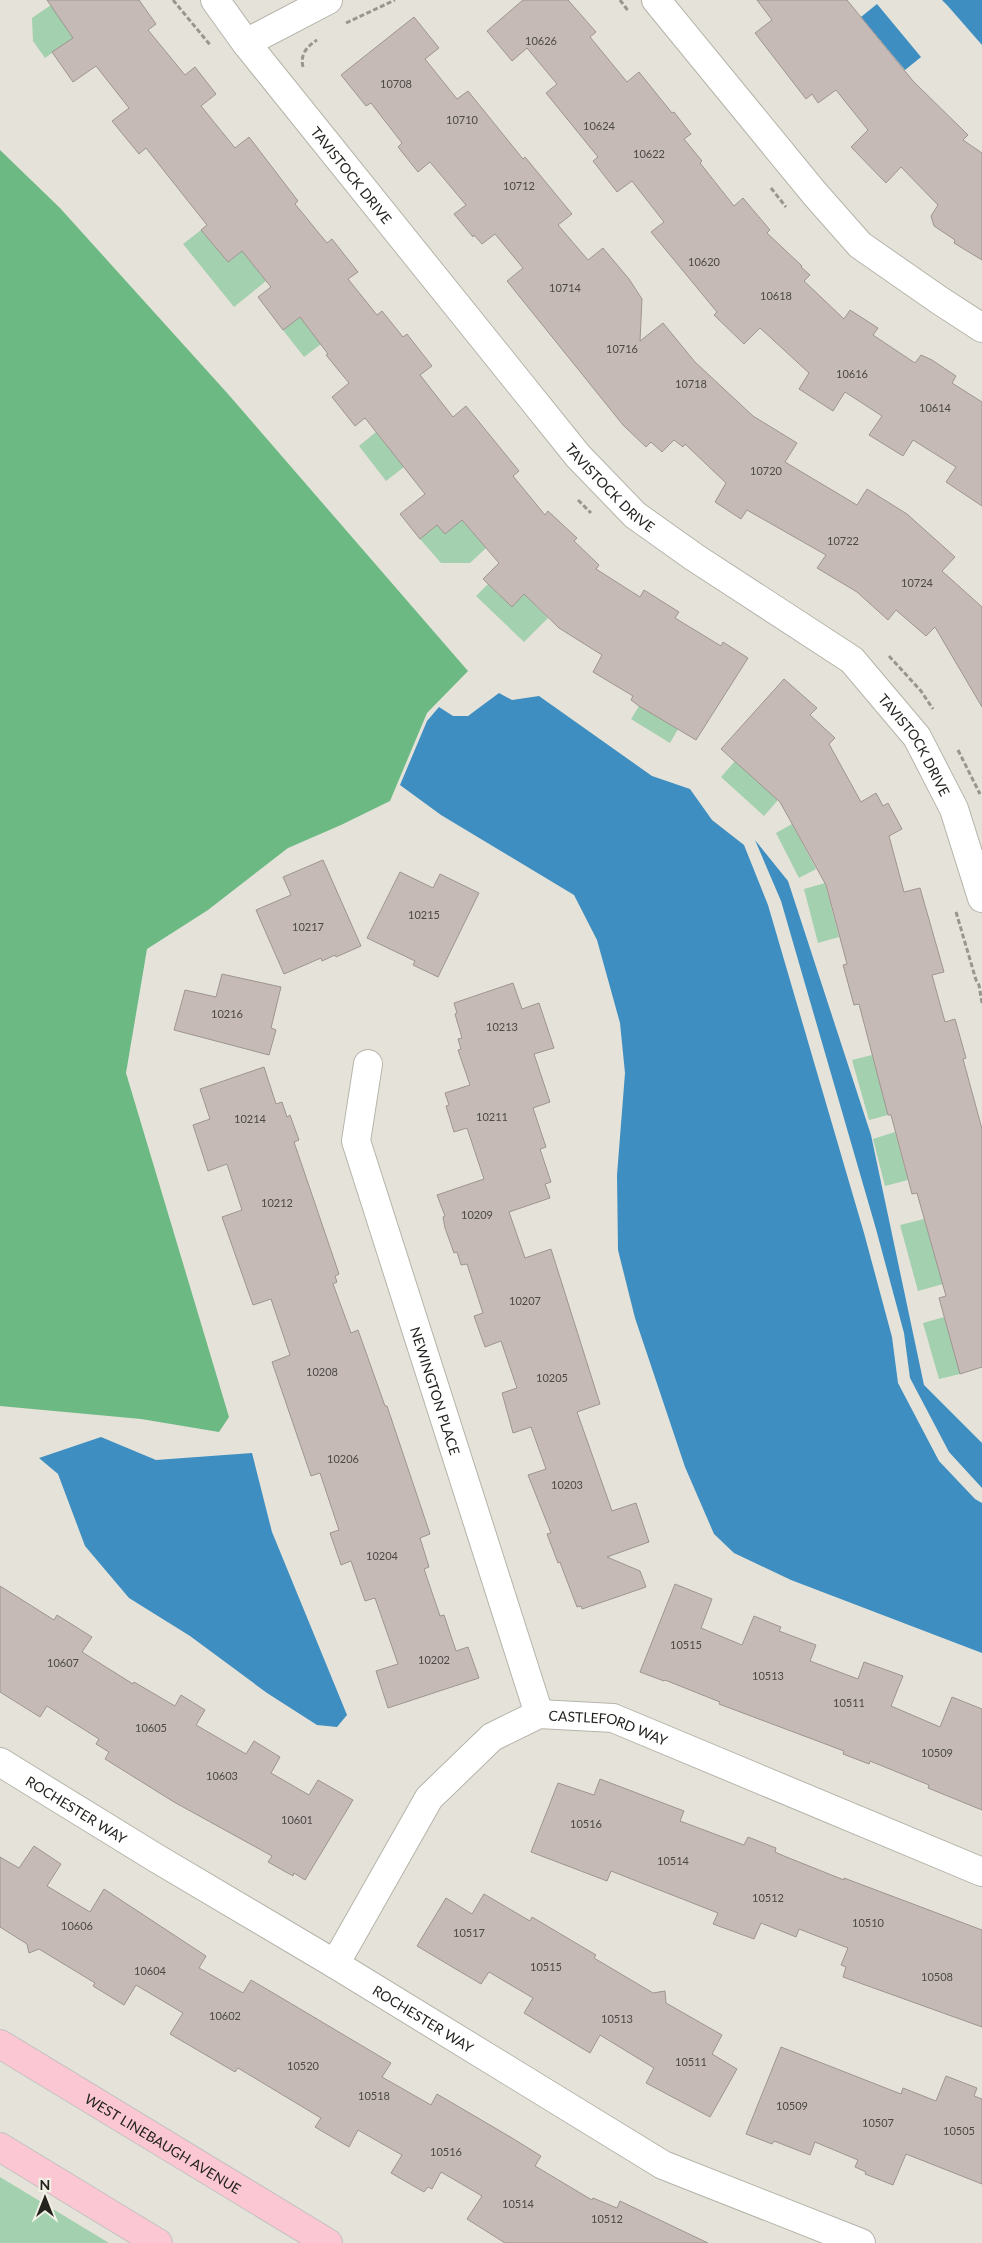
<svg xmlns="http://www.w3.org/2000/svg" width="982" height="2243" font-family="Lato,sans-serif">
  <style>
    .green { fill: #a3d0ae }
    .forest { fill: #6db984 }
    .water { fill: #3e8ec1 }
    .building { fill: #c5bab6; stroke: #9e9490 }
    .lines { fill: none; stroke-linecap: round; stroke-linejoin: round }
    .minor-casing { stroke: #b5b4aa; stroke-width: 30 }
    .major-casing { stroke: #c2c1c0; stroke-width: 30 }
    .path { stroke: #98978f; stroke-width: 3; stroke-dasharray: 5 2.5; stroke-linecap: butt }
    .minor { stroke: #fff; stroke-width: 28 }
    .major { stroke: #fac7d2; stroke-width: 28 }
    .labels { text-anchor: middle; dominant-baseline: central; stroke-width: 5; stroke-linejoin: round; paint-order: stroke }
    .number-label { font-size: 11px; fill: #4c4945 }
    .street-label { font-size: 14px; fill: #24231f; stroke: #f2f1e6 }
  </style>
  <rect width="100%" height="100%" fill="#e5e3d9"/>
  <g class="green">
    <path d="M 51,5 L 73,38 L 45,58 L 33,41 L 32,18 Z"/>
    <path d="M 201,230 L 228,262 L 242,251 L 266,281 L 234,307 L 183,244 Z"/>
    <path d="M 300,317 L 321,344 L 304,357 L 283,330 Z"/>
    <path d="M 376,432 L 404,467 L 386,481 L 359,446 Z"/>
    <path d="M 462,520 L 486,548 L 470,563 L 441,563 L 420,539 L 437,525 L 445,534 Z"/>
    <path d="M 488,584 L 512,607 L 524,594 L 548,618 L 524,642 L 476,596 Z"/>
    <path d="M 639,706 L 678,729 L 670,743 L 631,719 Z"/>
    <path d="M 735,761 L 778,800 L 764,816 L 721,777 Z"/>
    <path d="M 792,824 L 816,869 L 799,878 L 776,833 Z"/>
    <path d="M 825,883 L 839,937 L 818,943 L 804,889 Z"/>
    <path d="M 872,1055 L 888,1115 L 869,1120 L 852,1060 Z"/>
    <path d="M 895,1132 L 908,1180 L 885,1186 L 873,1139 Z"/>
    <path d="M 924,1219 L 943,1284 L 918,1291 L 900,1225 Z"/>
    <path d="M 944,1317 L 960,1374 L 939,1379 L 923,1323 Z"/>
    <path d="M 0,2177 L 109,2243 L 0,2243 Z"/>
  </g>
  <path class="forest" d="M 0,150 L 60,208 L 228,394 L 468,671 L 427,713 L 390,801 L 341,825 L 288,848 L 208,910 L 147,949 L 126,1073 L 229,1417 L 219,1432 L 141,1419 L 0,1406 Z"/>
  <g class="water">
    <path d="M 942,0 L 982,0 L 982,45 L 947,5 Z"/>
    <path d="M 877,4 L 921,57 L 905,70 L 861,17 Z"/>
    <path d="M 499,693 L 512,700 L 539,696 L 652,776 L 690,789 L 712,820 L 744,845 L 768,905 L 864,1233 L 892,1337 L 898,1383 L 939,1461 L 975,1499 L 982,1503 L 982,1653 L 791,1580 L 734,1553 L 714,1534 L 685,1467 L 635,1318 L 618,1250 L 617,1175 L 625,1073 L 620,1023 L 597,940 L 574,895 L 441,815 L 400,785 L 427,721 L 439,707 L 453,716 L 468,716 Z"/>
    <path d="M 755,840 L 788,881 L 871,1135 L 924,1385 L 982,1443 L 982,1488 L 949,1452 L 910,1378 L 904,1333 L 876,1229 L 781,901 Z"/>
    <path d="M 101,1437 L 156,1460 L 252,1453 L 272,1532 L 347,1715 L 337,1727 L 317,1725 L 267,1693 L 190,1636 L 129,1598 L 85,1546 L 58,1474 L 39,1458 Z"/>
  </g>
  <g class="building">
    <path d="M 47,0 L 139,0 L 156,24 L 148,30 L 185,75 L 195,67 L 216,94 L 201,106 L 235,148 L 249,137 L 298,201 L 295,204 L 327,243 L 332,239 L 358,272 L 348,279 L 377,315 L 382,311 L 403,337 L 407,334 L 432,366 L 420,375 L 453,417 L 466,406 L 519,471 L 513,476 L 545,515 L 548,511 L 577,538 L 574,541 L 599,565 L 596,569 L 640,597 L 644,590 L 679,612 L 675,618 L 721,646 L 723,642 L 748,658 L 696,740 L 639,706 L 631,700 L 633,696 L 593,672 L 602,655 L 559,628 L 524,594 L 512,607 L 483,579 L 499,563 L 462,520 L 445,534 L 437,525 L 420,539 L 400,514 L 425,494 L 365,418 L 355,426 L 332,397 L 349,383 L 326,355 L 328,354 L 300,317 L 283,330 L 258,297 L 271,287 L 242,251 L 228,262 L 201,230 L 207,225 L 146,148 L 139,154 L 112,121 L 129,108 L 96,66 L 73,82 L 52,52 L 73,38 Z"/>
    <path d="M 523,0 L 568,0 L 596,32 L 590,37 L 627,82 L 639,72 L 672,113 L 674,112 L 691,134 L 684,139 L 702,161 L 700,163 L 734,206 L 743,198 L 770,230 L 767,233 L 802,266 L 801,267 L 810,275 L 804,281 L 844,319 L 850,310 L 878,328 L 873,335 L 915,363 L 921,355 L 932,360 L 956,376 L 952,383 L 982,402 L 982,506 L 946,482 L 956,467 L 913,440 L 903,456 L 869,435 L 882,416 L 845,392 L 833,411 L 799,389 L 809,373 L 760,328 L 744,344 L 714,315 L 717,312 L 651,232 L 664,222 L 632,181 L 617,192 L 593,161 L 598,157 L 546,93 L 557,84 L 527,48 L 512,61 L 487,31 Z"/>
    <path d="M 757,0 L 847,0 L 913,81 L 968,135 L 963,140 L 982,153 L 982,260 L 954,243 L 955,240 L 934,226 L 931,216 L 938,205 L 901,167 L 886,183 L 851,147 L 868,130 L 836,90 L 818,103 L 812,94 L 806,99 L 755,33 L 772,20 Z"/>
    <path d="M 414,17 L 439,48 L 425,59 L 457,99 L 468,91 L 523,159 L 525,157 L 572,214 L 558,225 L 588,260 L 603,248 L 629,279 L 642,299 L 640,341 L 663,323 L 695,362 L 753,416 L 797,443 L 785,462 L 857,505 L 867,489 L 907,514 L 955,557 L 942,571 L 982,607 L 982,707 L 935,627 L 926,636 L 896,610 L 888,620 L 857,592 L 817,568 L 826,555 L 747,510 L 741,519 L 715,502 L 726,483 L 685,444 L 683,447 L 674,440 L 662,452 L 651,442 L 646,447 L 623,425 L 507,281 L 523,268 L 495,234 L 482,244 L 474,235 L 473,237 L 454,214 L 466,205 L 430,162 L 418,172 L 398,147 L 402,143 L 371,103 L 366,106 L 341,75 Z"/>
    <path d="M 784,679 L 817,708 L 810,715 L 835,738 L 829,744 L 861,802 L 876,793 L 883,806 L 888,803 L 902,829 L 889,836 L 904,892 L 920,888 L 944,972 L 932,975 L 945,1022 L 955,1019 L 966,1058 L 963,1059 L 982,1129 L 982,1367 L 960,1374 L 939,1298 L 946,1296 L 917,1193 L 912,1194 L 891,1115 L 888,1115 L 859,1004 L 854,1005 L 843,965 L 847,964 L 826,885 L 780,802 L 721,749 Z"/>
    <path d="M 323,860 L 361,946 L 336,957 L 335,955 L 322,961 L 321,958 L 284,974 L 256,910 L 291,895 L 283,877 Z"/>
    <path d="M 400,872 L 433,888 L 440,874 L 479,893 L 438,977 L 413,965 L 415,961 L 367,938 Z"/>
    <path d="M 222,974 L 281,987 L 271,1028 L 276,1030 L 269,1055 L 174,1030 L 185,990 L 216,997 Z"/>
    <path d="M 513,983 L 522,1009 L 539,1003 L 554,1048 L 534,1054 L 550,1102 L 533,1108 L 546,1147 L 540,1149 L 551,1182 L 545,1184 L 550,1198 L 509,1212 L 525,1258 L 551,1249 L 600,1404 L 577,1412 L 612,1511 L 636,1503 L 649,1542 L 607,1557 L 640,1571 L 646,1587 L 582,1609 L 581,1606 L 577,1607 L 564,1573 L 560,1562 L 558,1563 L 547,1534 L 551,1533 L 528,1475 L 546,1469 L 531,1427 L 513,1433 L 502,1393 L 517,1388 L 501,1341 L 485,1347 L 474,1316 L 483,1313 L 467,1264 L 461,1265 L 457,1252 L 454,1253 L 445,1228 L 443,1217 L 445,1216 L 437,1195 L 484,1179 L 467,1128 L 454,1132 L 446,1106 L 449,1105 L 445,1093 L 470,1085 L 458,1050 L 461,1049 L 458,1039 L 462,1038 L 455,1014 L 457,1013 L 454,1003 Z"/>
    <path d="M 264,1067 L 276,1104 L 282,1102 L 287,1117 L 290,1115 L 299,1140 L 294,1142 L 339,1274 L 335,1276 L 337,1282 L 333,1284 L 351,1333 L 358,1330 L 385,1406 L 387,1406 L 430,1534 L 420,1538 L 429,1567 L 424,1569 L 440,1616 L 444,1615 L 456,1651 L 468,1647 L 479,1678 L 388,1708 L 376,1671 L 398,1664 L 375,1598 L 365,1601 L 351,1561 L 341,1565 L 330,1533 L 339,1530 L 320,1473 L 311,1476 L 272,1362 L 290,1355 L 271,1299 L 253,1305 L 222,1217 L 242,1210 L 227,1164 L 208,1171 L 193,1125 L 210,1119 L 200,1089 Z"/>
    <path d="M 675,1584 L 712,1599 L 701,1628 L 742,1645 L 754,1616 L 781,1627 L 779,1631 L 816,1645 L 810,1661 L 858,1679 L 864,1662 L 903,1676 L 891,1706 L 940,1727 L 952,1697 L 982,1709 L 982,1810 L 928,1788 L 929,1785 L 870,1761 L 869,1764 L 843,1754 L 844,1751 L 719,1704 L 720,1702 L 665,1680 L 664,1681 L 640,1672 Z"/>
    <path d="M 0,1586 L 54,1620 L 57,1615 L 92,1637 L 82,1652 L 133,1684 L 134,1682 L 175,1706 L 181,1695 L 205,1710 L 196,1725 L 246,1754 L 254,1741 L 280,1757 L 271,1773 L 309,1795 L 318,1780 L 353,1800 L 305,1880 L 294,1873 L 293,1876 L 268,1862 L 272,1856 L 174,1802 L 105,1759 L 109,1752 L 96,1744 L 99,1739 L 47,1706 L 40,1717 L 0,1692 Z"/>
    <path d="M 600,1779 L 684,1811 L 680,1821 L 744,1845 L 748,1837 L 776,1848 L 775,1852 L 784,1856 L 844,1880 L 844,1878 L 982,1930 L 982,2027 L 843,1977 L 846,1967 L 841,1965 L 848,1948 L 799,1929 L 796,1937 L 761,1923 L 754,1939 L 713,1924 L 718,1913 L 611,1871 L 607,1881 L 531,1852 L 558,1783 L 594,1795 Z"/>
    <path d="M 34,1846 L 61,1864 L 47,1886 L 90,1912 L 104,1889 L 206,1956 L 199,1968 L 243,1993 L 251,1980 L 280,1997 L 391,2063 L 382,2077 L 431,2105 L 437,2094 L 512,2138 L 541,2156 L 535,2166 L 592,2200 L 593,2198 L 617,2208 L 620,2201 L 708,2243 L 505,2243 L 467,2219 L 482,2196 L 441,2172 L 432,2189 L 428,2187 L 424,2192 L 391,2173 L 402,2155 L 358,2130 L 349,2147 L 315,2127 L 321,2118 L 238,2068 L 235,2072 L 170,2034 L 183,2013 L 136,1985 L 124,2005 L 93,1986 L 95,1983 L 39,1949 L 29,1953 L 27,1944 L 0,1927 L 0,1857 L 19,1868 Z"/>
    <path d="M 484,1894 L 530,1921 L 532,1917 L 596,1955 L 594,1958 L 653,1993 L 665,1991 L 666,2003 L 722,2035 L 712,2054 L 737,2069 L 710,2117 L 646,2083 L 654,2068 L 600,2035 L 590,2053 L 524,2013 L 533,1998 L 489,1972 L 481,1984 L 417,1946 L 446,1898 L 472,1914 Z"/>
    <path d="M 781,2047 L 901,2094 L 903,2088 L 936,2101 L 946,2076 L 977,2088 L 974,2096 L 982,2099 L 982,2184 L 906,2154 L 893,2185 L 865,2174 L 866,2172 L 855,2167 L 858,2160 L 815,2142 L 810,2155 L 774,2141 L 772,2144 L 746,2134 Z"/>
  </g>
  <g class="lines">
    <defs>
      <g id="minor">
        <path id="s1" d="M 215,0 L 246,43 L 578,456 L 635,515 L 694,557 L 852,660 L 917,737 L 954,809 L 982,898"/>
        <path d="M 656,0 L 815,194 L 860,245 L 939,300 L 982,328"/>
        <path d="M 246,43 L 328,0"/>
        <path id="s2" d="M 368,1064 L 356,1141 L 539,1714"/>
        <path id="s3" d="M 0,1762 L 156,1858 L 335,1964 L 663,2165 L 861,2243"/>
        <path id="s4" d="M 335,1964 L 429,1798 L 492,1737 L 539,1714 L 613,1718 L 982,1872"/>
      </g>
      <g id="major">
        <path id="s5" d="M 0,2044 L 328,2243"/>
        <path d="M 0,2147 L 158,2243"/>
      </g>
    </defs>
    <use href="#minor" class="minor-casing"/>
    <use href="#major" class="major-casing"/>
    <g class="path">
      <path d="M 173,0 L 211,46"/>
      <path d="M 620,0 L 629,12"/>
      <path d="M 346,23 L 395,0"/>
      <path d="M 303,67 C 300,55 306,47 317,40"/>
      <path d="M 771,188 L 786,207"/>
      <path d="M 578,500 L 591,513"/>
      <path d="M 889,656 L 921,691 L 933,709"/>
      <path d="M 958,750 L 980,794"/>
      <path d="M 956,912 L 976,980 L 979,985 L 982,1003"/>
    </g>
    <use href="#minor" class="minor"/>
    <use href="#major" class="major"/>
  </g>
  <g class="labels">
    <g class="number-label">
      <text x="541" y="40">10626</text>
      <text x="396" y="83">10708</text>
      <text x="462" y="119">10710</text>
      <text x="599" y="125">10624</text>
      <text x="649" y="153">10622</text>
      <text x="519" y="185">10712</text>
      <text x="704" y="261">10620</text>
      <text x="565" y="287">10714</text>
      <text x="776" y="295">10618</text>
      <text x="622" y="348">10716</text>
      <text x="852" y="373">10616</text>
      <text x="691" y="383">10718</text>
      <text x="935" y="407">10614</text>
      <text x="766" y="470">10720</text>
      <text x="843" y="540">10722</text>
      <text x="917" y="582">10724</text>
      <text x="424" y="914">10215</text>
      <text x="308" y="926">10217</text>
      <text x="227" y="1013">10216</text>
      <text x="502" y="1026">10213</text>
      <text x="492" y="1116">10211</text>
      <text x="250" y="1118">10214</text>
      <text x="277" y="1202">10212</text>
      <text x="477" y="1214">10209</text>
      <text x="525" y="1300">10207</text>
      <text x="322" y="1371">10208</text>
      <text x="552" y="1377">10205</text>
      <text x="343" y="1458">10206</text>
      <text x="567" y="1484">10203</text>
      <text x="382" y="1555">10204</text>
      <text x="686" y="1644">10515</text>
      <text x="434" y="1659">10202</text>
      <text x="63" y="1662">10607</text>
      <text x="768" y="1675">10513</text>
      <text x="849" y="1702">10511</text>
      <text x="151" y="1727">10605</text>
      <text x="937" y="1752">10509</text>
      <text x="222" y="1775">10603</text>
      <text x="297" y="1819">10601</text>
      <text x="586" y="1823">10516</text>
      <text x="673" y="1860">10514</text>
      <text x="768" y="1897">10512</text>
      <text x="868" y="1922">10510</text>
      <text x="77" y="1925">10606</text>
      <text x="469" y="1932">10517</text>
      <text x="546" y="1966">10515</text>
      <text x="150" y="1970">10604</text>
      <text x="937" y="1976">10508</text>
      <text x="225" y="2015">10602</text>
      <text x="617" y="2018">10513</text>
      <text x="691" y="2061">10511</text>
      <text x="303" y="2065">10520</text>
      <text x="374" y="2095">10518</text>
      <text x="792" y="2105">10509</text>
      <text x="878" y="2122">10507</text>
      <text x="959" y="2130">10505</text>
      <text x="446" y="2151">10516</text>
      <text x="518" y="2203">10514</text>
      <text x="607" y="2218">10512</text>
    </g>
    <g class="street-label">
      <text stroke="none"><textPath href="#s1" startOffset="222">TAVISTOCK DRIVE</textPath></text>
      <text stroke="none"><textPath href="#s1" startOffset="628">TAVISTOCK DRIVE</textPath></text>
      <text stroke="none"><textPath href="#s1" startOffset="1032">TAVISTOCK DRIVE</textPath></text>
      <text stroke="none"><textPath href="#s2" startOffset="340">NEWINGTON PLACE</textPath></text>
      <text stroke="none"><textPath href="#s4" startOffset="402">CASTLEFORD WAY</textPath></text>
      <text stroke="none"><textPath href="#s3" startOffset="90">ROCHESTER WAY</textPath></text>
      <text stroke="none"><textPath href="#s3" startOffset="495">ROCHESTER WAY</textPath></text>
      <text stroke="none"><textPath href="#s5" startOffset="191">WEST LINEBAUGH AVENUE</textPath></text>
    </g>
  </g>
  <g transform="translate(45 2198)" stroke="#f2f1e6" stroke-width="4" paint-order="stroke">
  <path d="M0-4L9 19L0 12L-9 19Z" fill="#24231f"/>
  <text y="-8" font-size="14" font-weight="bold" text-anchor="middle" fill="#24231f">N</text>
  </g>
</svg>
